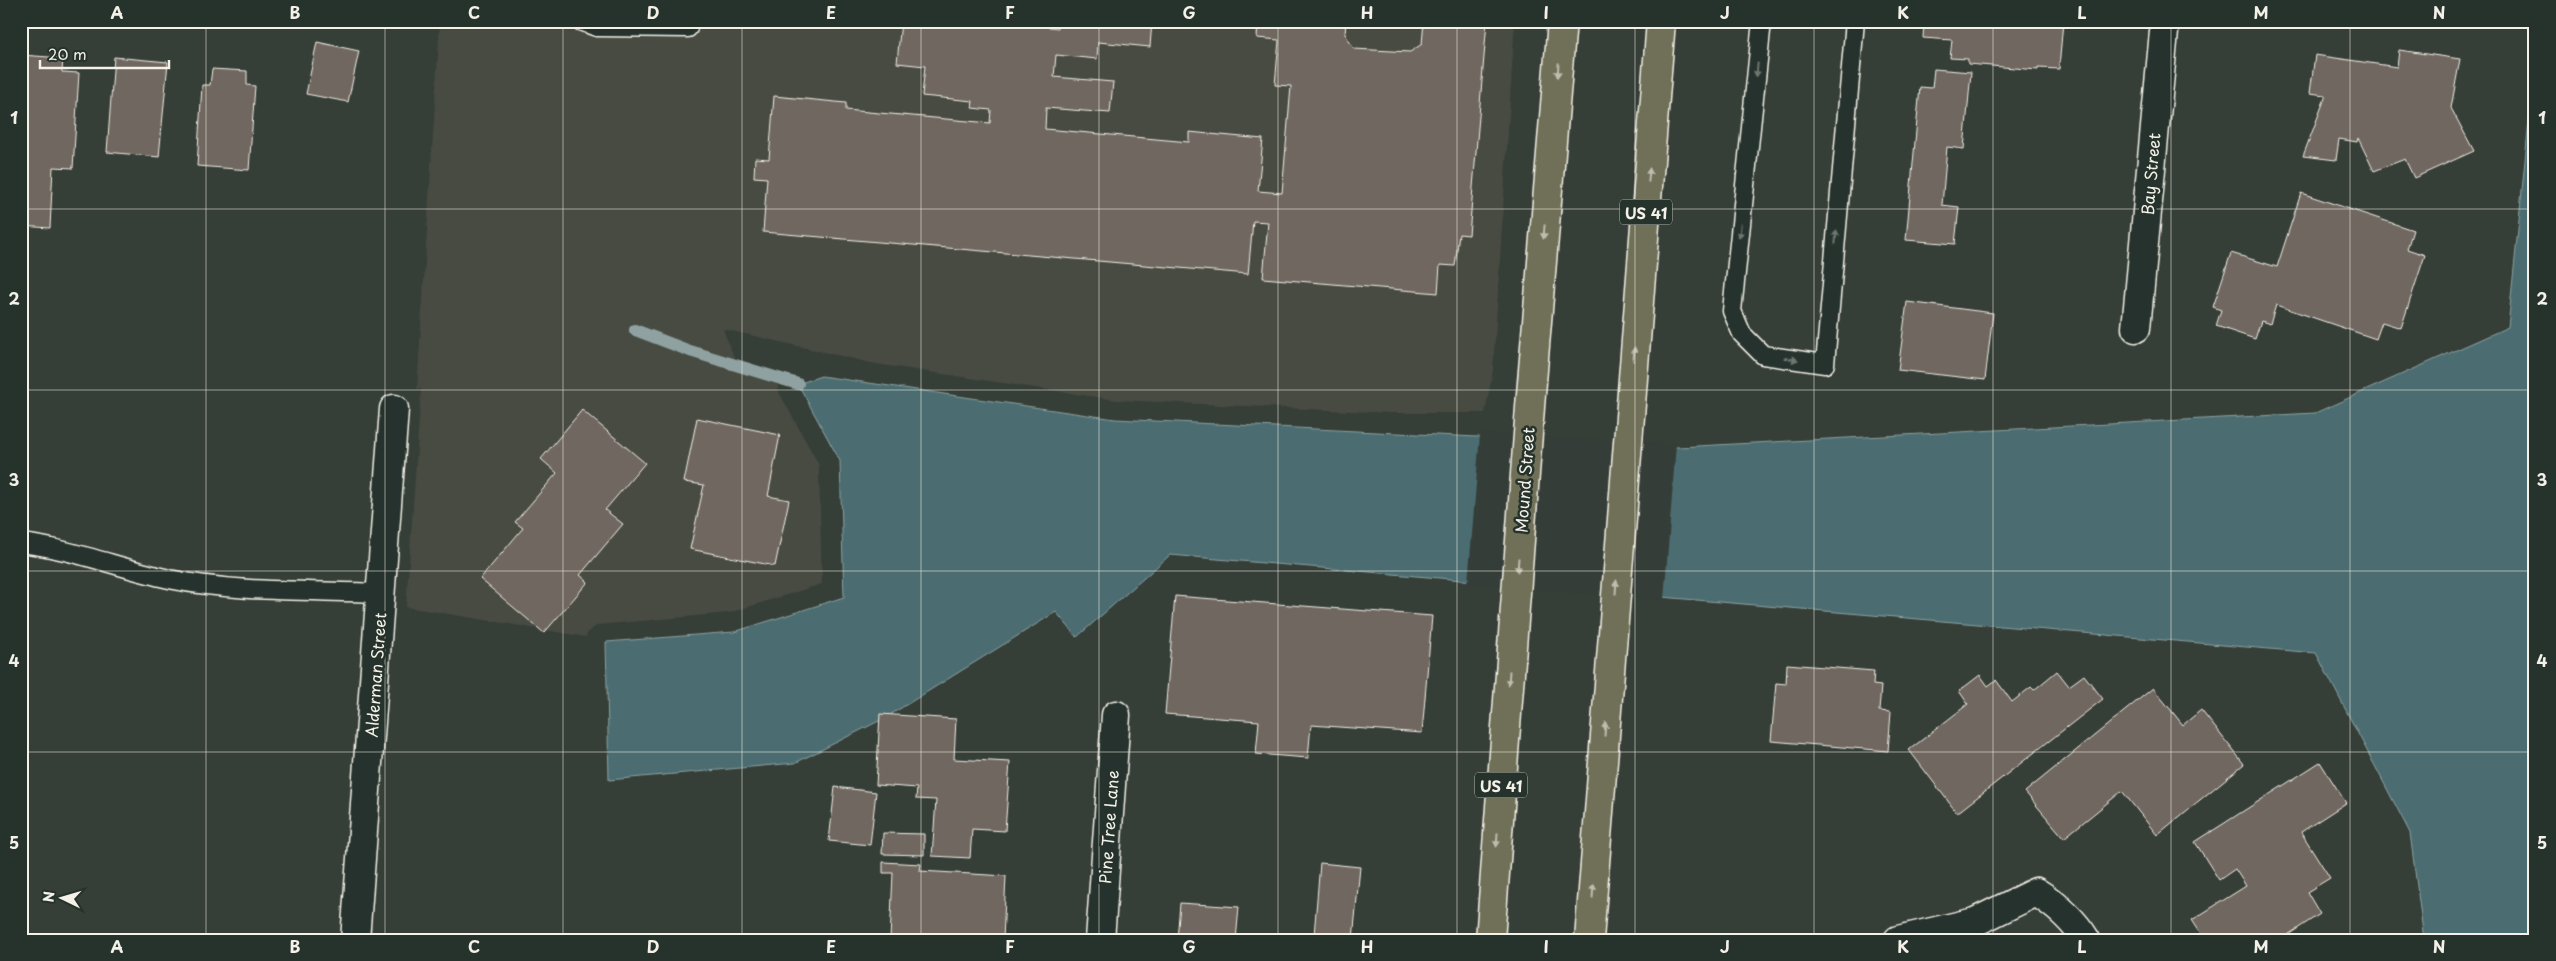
<svg xmlns="http://www.w3.org/2000/svg" width="2556" height="961" font-family="'Playpen Sans',sans-serif">
  <style>
    .built { fill: #474b43 }
    .water { fill: #4b6d72; stroke: #8fa2a1 }
    .pier { fill: #353e37 }
    .lines { fill: none; stroke-linecap: round; stroke-linejoin: round }
    .stream { stroke: #8fa2a1; stroke-width: 12 }
    .building { fill: #706860; stroke: #f4f1e8 }
    .lane-casing { stroke: #f4f1e8; stroke-width: 21 }
    .street-casing { stroke: #f4f1e8; stroke-width: 31 }
    .primary-casing { stroke: #f4f1e8; stroke-width: 31 }
    .lane { stroke: #26332d; stroke-width: 18 }
    .street { stroke: #26332d; stroke-width: 28 }
    .primary { stroke: #706f59; stroke-width: 28 }
    .oneway { fill: #bfbdaf }
    .oneway2 { fill: #6e766e }
    .grid { fill: none; stroke: #f4f1e8; stroke-width: 1; stroke-opacity: 0.55 }
    .labels { text-anchor: middle; dominant-baseline: central; stroke-width: 5; stroke-linejoin: round; paint-order: stroke }
    .shield { fill: #26332d; stroke: #b6b8b0; stroke-width: 1 }
    .shield-label { font-size: 15px; font-weight: bold; fill: #f4f1e8 }
    .street-label { font-size: 16px; fill: #f4f1e8; stroke: #26332d }
    .neatline { fill: none; stroke: #f4f1e8; stroke-width: 2 }
    .grid-label { font-size: 16px; text-anchor: middle; font-weight: bold; fill: #f4f1e8 }
  </style>
  <rect width="100%" height="100%" fill="#353e37"/>
  <filter id="ink" filterUnits="userSpaceOnUse"><feTurbulence type="fractalNoise" baseFrequency=".02" numOctaves="2"/><feDisplacementMap in="SourceGraphic" scale="10" xChannelSelector="R" yChannelSelector="G"/><feConvolveMatrix kernelMatrix="1 2 1 2 8 2 1 2 1" color-interpolation-filters="sRGB"/></filter>
  <g filter="url(#ink)">
    <path class="built" d="M 440,21 L 1515,21 L 1493,371 L 1485,413 L 1390,413 L 1116,400 L 875,364 L 723,329 L 737,364 L 777,380 L 779,392 L 819,465 L 822,584 L 729,613 L 598,625 L 588,632 L 586,637 L 406,607 L 421,389 L 417,389 Z"/>
    <path class="water" d="M 2535,62 L 2535,940 L 2424,940 L 2410,833 L 2316,653 L 1170,555 L 1077,637 L 1056,612 L 885,718 L 795,763 L 609,780 L 606,642 L 734,632 L 844,597 L 840,461 L 798,384 L 821,376 L 1115,419 L 1678,447 L 2315,413 L 2508,327 Z"/>
    <path class="pier" d="M 1480,434 L 1676,444 L 1664,600 L 1468,583 Z"/>
    <g class="lines">
      <path class="stream" d="M 635,330 L 690,351 L 798,384"/>
    </g>
    <g class="building">
      <path d="M 901,21 L 998,21 L 1058,28 L 1058,21 L 1152,21 L 1150,47 L 1098,42 L 1097,59 L 1056,55 L 1054,77 L 1113,82 L 1110,113 L 1046,108 L 1045,129 L 1189,142 L 1189,132 L 1263,139 L 1258,191 L 1282,193 L 1291,86 L 1275,85 L 1279,40 L 1257,38 L 1258,21 L 1346,21 L 1345,34 L 1354,49 L 1410,52 L 1422,44 L 1424,21 L 1487,21 L 1469,235 L 1459,234 L 1455,266 L 1440,265 L 1438,293 L 1263,278 L 1268,222 L 1253,221 L 1248,274 L 763,232 L 767,178 L 754,177 L 755,158 L 769,159 L 774,96 L 846,103 L 846,110 L 990,123 L 991,110 L 972,108 L 973,101 L 922,96 L 925,66 L 897,63 Z"/>
      <path d="M 1924,21 L 2063,21 L 2059,69 L 2038,68 L 2038,70 L 1968,64 L 1968,59 L 1950,58 L 1952,40 L 1923,38 Z"/>
      <path d="M 317,42 L 359,51 L 348,102 L 306,94 Z"/>
      <path d="M 2399,50 L 2460,59 L 2451,108 L 2474,151 L 2414,178 L 2405,159 L 2374,171 L 2358,138 L 2357,142 L 2339,139 L 2336,160 L 2303,156 L 2325,98 L 2325,95 L 2310,93 L 2315,55 L 2397,67 Z"/>
      <path d="M 21,55 L 63,58 L 62,72 L 79,73 L 73,168 L 53,167 L 50,228 L 21,226 Z"/>
      <path d="M 114,57 L 168,62 L 159,157 L 107,152 Z"/>
      <path d="M 212,69 L 247,71 L 247,85 L 255,86 L 249,170 L 197,166 L 202,85 L 210,85 Z"/>
      <path d="M 1934,69 L 1971,72 L 1964,149 L 1947,147 L 1942,205 L 1959,207 L 1955,244 L 1906,240 L 1920,87 L 1932,88 Z"/>
      <path d="M 2301,193 L 2413,230 L 2407,249 L 2425,255 L 2401,328 L 2382,322 L 2376,339 L 2276,305 L 2270,324 L 2261,321 L 2255,339 L 2216,326 L 2221,310 L 2213,307 L 2231,253 L 2277,267 Z"/>
      <path d="M 1907,302 L 1993,313 L 1985,380 L 1898,370 Z"/>
      <path d="M 582,410 L 645,463 L 605,510 L 623,524 L 580,575 L 588,582 L 544,633 L 480,579 L 523,528 L 515,522 L 557,473 L 541,459 Z"/>
      <path d="M 697,418 L 780,435 L 768,496 L 789,500 L 775,566 L 690,549 L 704,485 L 684,482 Z"/>
      <path d="M 1175,596 L 1432,616 L 1422,733 L 1311,725 L 1308,758 L 1256,754 L 1259,721 L 1165,714 Z"/>
      <path d="M 1787,664 L 1874,671 L 1873,685 L 1881,686 L 1879,711 L 1891,712 L 1888,751 L 1771,741 L 1776,683 L 1786,684 Z"/>
      <path d="M 2057,671 L 2069,686 L 2084,675 L 2103,699 L 1957,813 L 1909,750 L 1968,704 L 1959,691 L 1980,675 L 1988,686 L 1996,680 L 2012,702 L 2031,687 L 2034,690 Z"/>
      <path d="M 2153,688 L 2183,725 L 2201,710 L 2244,764 L 2157,835 L 2122,791 L 2064,838 L 2025,792 Z"/>
      <path d="M 880,714 L 956,719 L 954,759 L 1010,762 L 1005,831 L 972,829 L 970,858 L 932,856 L 936,800 L 916,799 L 917,788 L 876,785 Z"/>
      <path d="M 2320,762 L 2346,803 L 2301,832 L 2330,878 L 2307,892 L 2320,914 L 2280,940 L 2205,940 L 2192,920 L 2246,886 L 2235,869 L 2219,880 L 2195,842 Z"/>
      <path d="M 835,787 L 876,792 L 870,845 L 829,841 Z"/>
      <path d="M 883,833 L 924,834 L 924,855 L 882,854 Z"/>
      <path d="M 883,862 L 921,864 L 920,871 L 1006,876 L 1003,940 L 890,940 L 893,873 L 883,873 Z"/>
      <path d="M 1320,863 L 1360,867 L 1353,939 L 1314,935 Z"/>
      <path d="M 1180,903 L 1239,907 L 1236,940 L 1177,940 Z"/>
    </g>
    <g class="lines">
      <defs>
        <g id="lane">
          <path d="M 580,21 L 597,27 L 688,28 L 689,21"/>
          <path d="M 1762,21 L 1732,311 L 1742,334 L 1763,355 L 1825,364 L 1855,21"/>
          <path d="M 21,543 C 72,549 119,568 169,579 C 236,593 312,590 381,593"/>
        </g>
        <g id="street">
          <path d="M 2136,328 L 2165,21"/>
          <path d="M 355,940 L 394,409"/>
          <path d="M 1100,940 L 1116,715"/>
          <path d="M 1898,940 L 1975,922 L 2036,892 C 2057,905 2073,919 2086,940"/>
        </g>
        <g id="primary">
          <path d="M 1490,940 L 1531,394 L 1562,21"/>
          <path d="M 1589,940 L 1661,21"/>
        </g>
      </defs>
      <use href="#lane" class="lane-casing"/>
      <use href="#street" class="street-casing"/>
      <use href="#primary" class="primary-casing"/>
      <use href="#lane" class="lane"/>
      <use href="#street" class="street"/>
      <use href="#primary" class="primary"/>
    </g>
    <defs><path id="oneway-solid" d="M-6-.8H1V-3.2L6.5 0L1 3.2V.8H-6Z" transform="scale(1.25)"/></defs>
    <g class="oneway">
      <use href="#oneway-solid" transform="translate(1558 70) rotate(95)"/>
      <use href="#oneway-solid" transform="translate(1649 175) rotate(-85)"/>
      <use href="#oneway-solid" transform="translate(1544 232) rotate(95)"/>
      <use href="#oneway-solid" transform="translate(1634 354) rotate(-85)"/>
      <use href="#oneway-solid" transform="translate(1518 565) rotate(94)"/>
      <use href="#oneway-solid" transform="translate(1616 587) rotate(-86)"/>
      <use href="#oneway-solid" transform="translate(1509 678) rotate(94)"/>
      <use href="#oneway-solid" transform="translate(1605 729) rotate(-86)"/>
      <use href="#oneway-solid" transform="translate(1497 840) rotate(94)"/>
      <use href="#oneway-solid" transform="translate(1593 891) rotate(-86)"/>
    </g>
    <g class="oneway2">
      <use href="#oneway-solid" transform="translate(1757 70) rotate(96)"/>
      <use href="#oneway-solid" transform="translate(1740 231) rotate(96)"/>
      <use href="#oneway-solid" transform="translate(1836 237) rotate(-85)"/>
      <use href="#oneway-solid" transform="translate(1791 359) rotate(9)"/>
    </g>
  </g>
  <path class="grid" d="M 206,21 L 206,940M 385,21 L 385,940M 563,21 L 563,940M 742,21 L 742,940M 921,21 L 921,940M 1099,21 L 1099,940M 1278,21 L 1278,940M 1457,21 L 1457,940M 1635,21 L 1635,940M 1814,21 L 1814,940M 1993,21 L 1993,940M 2171,21 L 2171,940M 2350,21 L 2350,940M 21,209 L 2535,209M 21,390 L 2535,390M 21,571 L 2535,571M 21,752 L 2535,752"/>
  <g class="labels">
    <g class="shield">
      <rect x="1620" y="199.5" width="52" height="25" rx="4"/>
      <rect x="1475" y="772.5" width="52" height="25" rx="4"/>
    </g>
    <g class="shield-label">
      <text x="1646" y="212">US 41</text>
      <text x="1501" y="785">US 41</text>
    </g>
    <g class="street-label">
      <text transform="translate(2150 174) rotate(-85)">Bay Street</text>
      <text transform="translate(1524 480) rotate(-86)">Mound Street</text>
      <text transform="translate(375 675) rotate(-86)">Alderman Street</text>
      <text transform="translate(1108 827) rotate(-86)">Pine Tree Lane</text>
    </g>
  </g>
  <rect width="2556" height="961" fill="none" stroke="#26332d" stroke-width="55"/>
  <g transform="translate(62 898) rotate(275)" stroke="#26332d" stroke-width="4" paint-order="stroke">
  <path d="M0-4L9 19L0 12L-9 19Z" fill="#f4f1e8"/>
  <text y="-8" font-size="14" font-weight="bold" text-anchor="middle" fill="#f4f1e8">N</text>
  </g>
  <path d="M40 60v8h129v-8" fill="none" stroke="#f4f1e8" stroke-width="2.5"/>
  <text x="48" y="60" font-size="15" fill="#f4f1e8" stroke="#26332d" stroke-width="4" paint-order="stroke">20 m</text>
  <rect x="28" y="28" width="2500" height="906" class="neatline"/>
  <g class="grid-label">
    <text x="117" y="19">A</text>
    <text x="295" y="19">B</text>
    <text x="474" y="19">C</text>
    <text x="653" y="19">D</text>
    <text x="831" y="19">E</text>
    <text x="1010" y="19">F</text>
    <text x="1189" y="19">G</text>
    <text x="1367" y="19">H</text>
    <text x="1546" y="19">I</text>
    <text x="1725" y="19">J</text>
    <text x="1903" y="19">K</text>
    <text x="2082" y="19">L</text>
    <text x="2261" y="19">M</text>
    <text x="2439" y="19">N</text>
    <text x="14" y="124">1</text>
    <text x="2542" y="124">1</text>
    <text x="14" y="305">2</text>
    <text x="2542" y="305">2</text>
    <text x="14" y="486">3</text>
    <text x="2542" y="486">3</text>
    <text x="14" y="667">4</text>
    <text x="2542" y="667">4</text>
    <text x="14" y="849">5</text>
    <text x="2542" y="849">5</text>
    <text x="117" y="953">A</text>
    <text x="295" y="953">B</text>
    <text x="474" y="953">C</text>
    <text x="653" y="953">D</text>
    <text x="831" y="953">E</text>
    <text x="1010" y="953">F</text>
    <text x="1189" y="953">G</text>
    <text x="1367" y="953">H</text>
    <text x="1546" y="953">I</text>
    <text x="1725" y="953">J</text>
    <text x="1903" y="953">K</text>
    <text x="2082" y="953">L</text>
    <text x="2261" y="953">M</text>
    <text x="2439" y="953">N</text>
  </g>
</svg>
